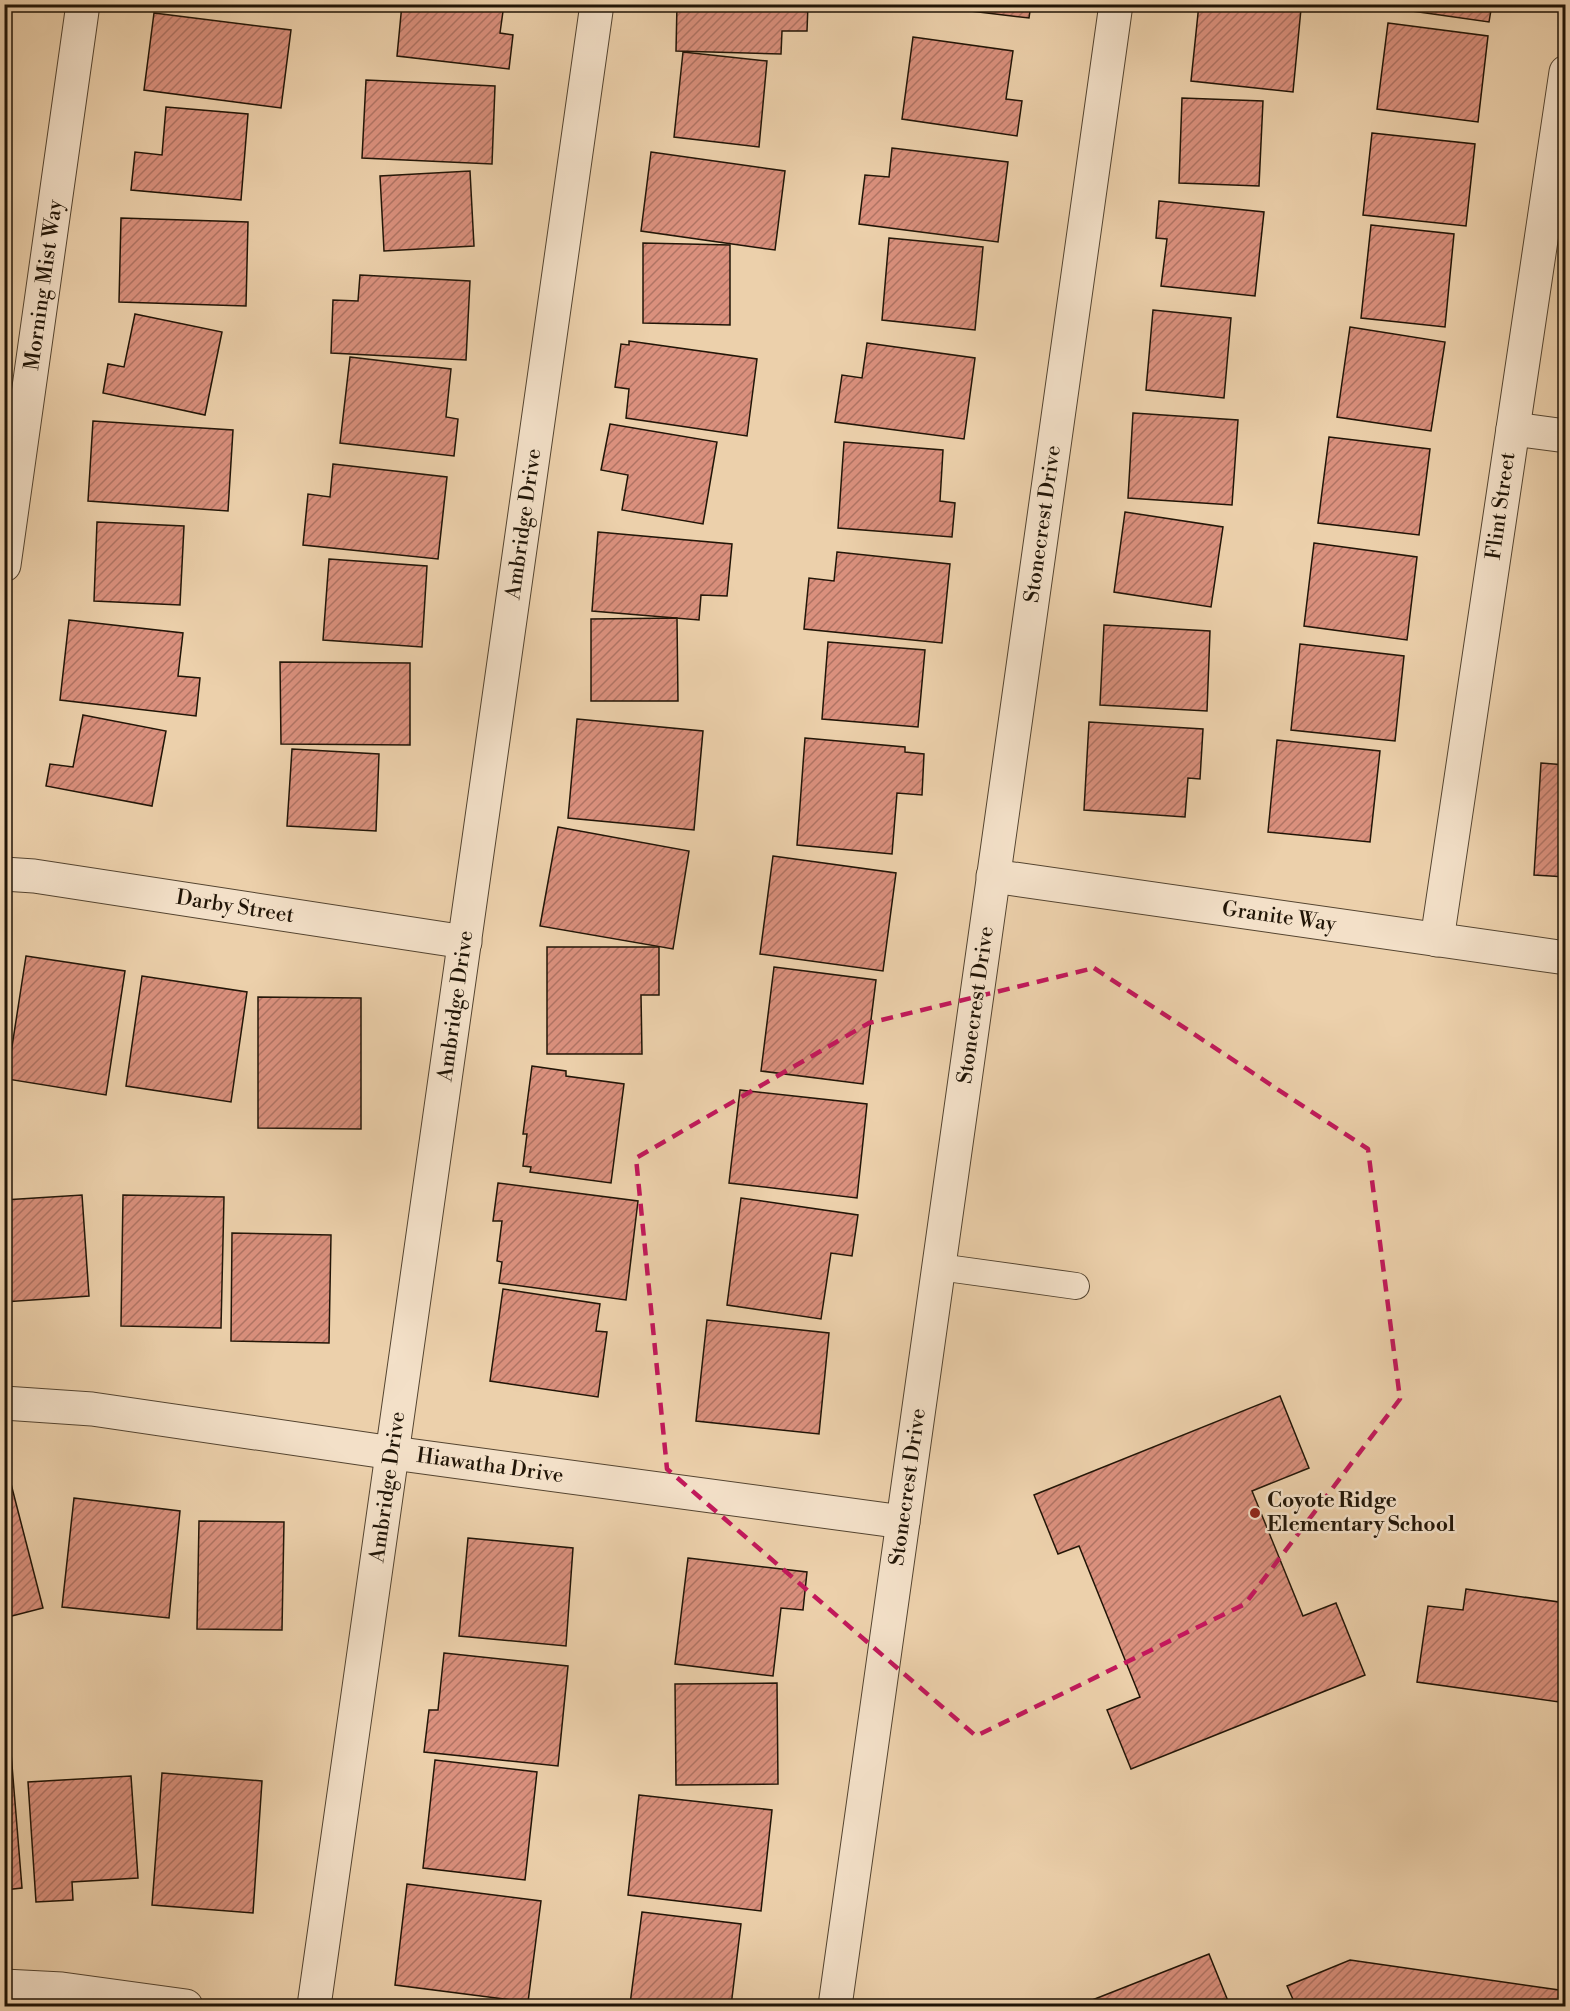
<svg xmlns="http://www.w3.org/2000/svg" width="1570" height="2011" font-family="'Libre Bodoni',serif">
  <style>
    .building { fill: url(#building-hatch); stroke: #211507; stroke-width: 1.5 }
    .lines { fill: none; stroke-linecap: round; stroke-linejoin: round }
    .service-casing { stroke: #544430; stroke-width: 28 }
    .minor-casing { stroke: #544430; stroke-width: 35 }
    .service { stroke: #f3e0c8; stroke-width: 26 }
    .minor { stroke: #f3e0c8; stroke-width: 33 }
    .marked { fill: none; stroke: #c2185b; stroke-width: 4.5; stroke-dasharray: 12 8; stroke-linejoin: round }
    .poi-dot { fill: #8f2418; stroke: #f3e0c8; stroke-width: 2 }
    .labels { text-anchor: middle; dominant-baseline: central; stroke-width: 5; stroke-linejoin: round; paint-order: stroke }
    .street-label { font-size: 21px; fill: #211507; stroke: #f3e0c8 }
    .poi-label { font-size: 21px; font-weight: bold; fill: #211507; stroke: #f3e0c8; text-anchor: start }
  </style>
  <defs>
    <pattern id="building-hatch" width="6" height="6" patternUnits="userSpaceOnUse" patternTransform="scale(1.5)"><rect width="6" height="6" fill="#da907d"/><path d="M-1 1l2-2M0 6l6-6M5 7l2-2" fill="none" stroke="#b07464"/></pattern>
  </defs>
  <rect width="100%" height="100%" fill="#ecd0ab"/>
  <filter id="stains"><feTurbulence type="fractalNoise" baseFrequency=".00333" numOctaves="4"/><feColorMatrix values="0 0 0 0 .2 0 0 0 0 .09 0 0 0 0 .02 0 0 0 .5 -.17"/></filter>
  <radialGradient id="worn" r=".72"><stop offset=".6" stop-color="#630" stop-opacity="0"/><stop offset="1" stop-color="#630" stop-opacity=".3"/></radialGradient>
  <g class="building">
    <path d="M 402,4 L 504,4 L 500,33 L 513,35 L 509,69 L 397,56 Z"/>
    <path d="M 677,4 L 808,4 L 807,31 L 782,31 L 781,54 L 676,51 Z"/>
    <path d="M 912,4 L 1031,4 L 1029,18 Z"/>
    <path d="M 1199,4 L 1260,4 L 1301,9 L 1293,92 L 1191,81 Z"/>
    <path d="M 1391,4 L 1492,4 L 1489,22 L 1391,8 Z"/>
    <path d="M 154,13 L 291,30 L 281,108 L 144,90 Z"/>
    <path d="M 1388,23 L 1488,36 L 1478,122 L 1377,109 Z"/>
    <path d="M 913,37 L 1013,51 L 1006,99 L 1022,101 L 1017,136 L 902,119 Z"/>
    <path d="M 683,52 L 767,61 L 759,147 L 674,137 Z"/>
    <path d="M 366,80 L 495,86 L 492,164 L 362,158 Z"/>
    <path d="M 1182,98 L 1263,101 L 1259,186 L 1179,183 Z"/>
    <path d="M 166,107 L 248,114 L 241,200 L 131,190 L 135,152 L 162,155 Z"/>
    <path d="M 1372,133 L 1475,144 L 1466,226 L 1363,215 Z"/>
    <path d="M 892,148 L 1008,162 L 998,242 L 859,224 L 865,175 L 889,177 Z"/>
    <path d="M 651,152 L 785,171 L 775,250 L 641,231 Z"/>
    <path d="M 470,171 L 474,246 L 384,251 L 380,176 Z"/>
    <path d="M 1159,201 L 1264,212 L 1255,296 L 1161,286 L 1167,239 L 1156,238 Z"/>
    <path d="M 121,218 L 248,222 L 246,306 L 119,302 Z"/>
    <path d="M 1371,225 L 1454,234 L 1445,327 L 1361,318 Z"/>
    <path d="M 889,238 L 983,247 L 975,330 L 882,320 Z"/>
    <path d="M 643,243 L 730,245 L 730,325 L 643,323 Z"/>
    <path d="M 360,275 L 470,281 L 466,360 L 331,353 L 333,300 L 358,301 Z"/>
    <path d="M 1153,310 L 1231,318 L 1224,398 L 1146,390 Z"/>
    <path d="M 135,314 L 222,332 L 205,415 L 103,393 L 108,364 L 124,367 Z"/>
    <path d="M 1350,327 L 1445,342 L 1431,431 L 1337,417 Z"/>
    <path d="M 629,341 L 757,359 L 747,436 L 626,418 L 629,389 L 615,387 L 621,344 L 629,345 Z"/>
    <path d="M 867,343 L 975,358 L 964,439 L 835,422 L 842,375 L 862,378 Z"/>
    <path d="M 350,357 L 451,369 L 446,417 L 458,419 L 454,456 L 340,443 Z"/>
    <path d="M 1133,413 L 1238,420 L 1232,505 L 1128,498 Z"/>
    <path d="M 93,421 L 233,430 L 228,511 L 88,501 Z"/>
    <path d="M 610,424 L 717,442 L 703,524 L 622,510 L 628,475 L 601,470 Z"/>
    <path d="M 1329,437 L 1430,449 L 1419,535 L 1318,523 Z"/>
    <path d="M 844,442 L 943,450 L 940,501 L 955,503 L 952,537 L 838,528 Z"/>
    <path d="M 333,464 L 447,477 L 438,559 L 303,545 L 308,494 L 330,497 Z"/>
    <path d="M 1125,512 L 1223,527 L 1211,607 L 1114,592 Z"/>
    <path d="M 97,522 L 184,526 L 180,605 L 94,601 Z"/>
    <path d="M 598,532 L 732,544 L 727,596 L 701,595 L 699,620 L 592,611 Z"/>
    <path d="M 1314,543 L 1417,557 L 1407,640 L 1304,626 Z"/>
    <path d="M 837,552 L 950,564 L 942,643 L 804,629 L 809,578 L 834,581 Z"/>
    <path d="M 329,559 L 427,566 L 422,647 L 323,640 Z"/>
    <path d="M 677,618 L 678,701 L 591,701 L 591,619 Z"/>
    <path d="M 69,620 L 183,633 L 178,676 L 200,678 L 196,716 L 60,700 Z"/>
    <path d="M 1104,625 L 1210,631 L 1207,711 L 1100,705 Z"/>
    <path d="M 828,642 L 925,650 L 918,727 L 822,719 Z"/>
    <path d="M 1300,644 L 1404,656 L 1395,741 L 1291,730 Z"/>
    <path d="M 280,662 L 410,663 L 410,745 L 281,744 Z"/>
    <path d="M 83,715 L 166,731 L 152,806 L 46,786 L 50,764 L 73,767 Z"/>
    <path d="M 577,719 L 703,731 L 694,830 L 568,818 Z"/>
    <path d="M 1089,722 L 1203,729 L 1200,779 L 1188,778 L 1185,817 L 1084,810 Z"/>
    <path d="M 805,738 L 905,747 L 905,752 L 924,754 L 922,795 L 897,793 L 892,854 L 797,845 Z"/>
    <path d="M 1277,740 L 1380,751 L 1370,842 L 1268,832 Z"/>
    <path d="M 292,749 L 379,754 L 376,831 L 287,826 Z"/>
    <path d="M 1541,763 L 1566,765 L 1566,877 L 1534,875 Z"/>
    <path d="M 558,827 L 689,851 L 673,949 L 540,926 Z"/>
    <path d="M 773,856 L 896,873 L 883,971 L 760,954 Z"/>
    <path d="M 547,947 L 659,947 L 659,995 L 641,995 L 642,1054 L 547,1054 Z"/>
    <path d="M 26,956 L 125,971 L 106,1095 L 7,1079 Z"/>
    <path d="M 774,967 L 876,980 L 863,1084 L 761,1071 Z"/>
    <path d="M 142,976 L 247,992 L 231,1102 L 126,1086 Z"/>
    <path d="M 258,997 L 361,998 L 361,1129 L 258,1128 Z"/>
    <path d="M 532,1066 L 566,1071 L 566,1076 L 624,1084 L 611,1183 L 530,1172 L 531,1167 L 523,1166 L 527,1134 L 523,1134 Z"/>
    <path d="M 740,1090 L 867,1104 L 857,1198 L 729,1183 Z"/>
    <path d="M 498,1183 L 638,1201 L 626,1300 L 499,1283 L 502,1262 L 497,1261 L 502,1221 L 493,1221 Z"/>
    <path d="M 82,1195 L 89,1296 L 4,1302 L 4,1200 Z"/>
    <path d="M 123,1195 L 224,1197 L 221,1328 L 121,1326 Z"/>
    <path d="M 741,1198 L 858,1215 L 852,1256 L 831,1253 L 821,1319 L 727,1305 Z"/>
    <path d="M 232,1233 L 331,1235 L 329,1343 L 231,1341 Z"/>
    <path d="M 503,1289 L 600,1304 L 596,1331 L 607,1332 L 598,1397 L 490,1381 Z"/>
    <path d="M 707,1320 L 829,1333 L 819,1434 L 696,1421 Z"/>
    <path d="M 1280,1396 L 1309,1468 L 1252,1491 L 1303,1616 L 1336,1603 L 1365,1675 L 1131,1769 L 1107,1710 L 1140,1697 L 1079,1546 L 1058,1554 L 1034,1495 Z"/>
    <path d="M 10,1480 L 43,1608 L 4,1618 L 4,1481 Z"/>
    <path d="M 74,1498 L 180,1511 L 169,1618 L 62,1607 Z"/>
    <path d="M 199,1521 L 284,1522 L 282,1630 L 197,1629 Z"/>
    <path d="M 468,1538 L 573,1548 L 566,1646 L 459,1636 Z"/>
    <path d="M 688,1558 L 807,1572 L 803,1610 L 781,1608 L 773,1676 L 675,1664 Z"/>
    <path d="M 1466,1589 L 1566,1603 L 1566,1703 L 1417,1682 L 1428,1606 L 1463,1610 Z"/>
    <path d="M 444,1653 L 568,1666 L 558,1766 L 424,1752 L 429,1710 L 438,1710 Z"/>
    <path d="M 777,1683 L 778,1784 L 676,1785 L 675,1684 Z"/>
    <path d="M 4,1753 L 11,1753 L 22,1888 L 4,1890 Z"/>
    <path d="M 435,1760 L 537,1772 L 525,1880 L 423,1868 Z"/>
    <path d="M 162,1773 L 262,1781 L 253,1913 L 152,1905 Z"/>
    <path d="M 131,1776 L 138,1878 L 72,1882 L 73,1900 L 36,1902 L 28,1782 Z"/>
    <path d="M 639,1795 L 772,1810 L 761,1911 L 628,1895 Z"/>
    <path d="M 407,1884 L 541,1901 L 528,2002 L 395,1985 Z"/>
    <path d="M 642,1912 L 741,1924 L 731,2006 L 649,2006 L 630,2004 Z"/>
    <path d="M 1209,1954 L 1230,2006 L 1077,2006 Z"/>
    <path d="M 1350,1960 L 1566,1991 L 1566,2006 L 1296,2006 L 1287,1986 Z"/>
    <path d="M 400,2002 L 468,2006 L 400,2006 Z"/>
  </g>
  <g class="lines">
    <defs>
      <path id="service" d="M 939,1267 L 1076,1286"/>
      <g id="minor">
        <path d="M 1513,429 L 1566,436"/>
        <path d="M 4,565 L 83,4"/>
        <path d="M 4,874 L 34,876 L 465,942"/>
        <path d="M 993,876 L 1566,958"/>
        <path d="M 1437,940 L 1566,72"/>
        <path d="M 4,1403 L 92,1409 L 393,1453 L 903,1522"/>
        <path d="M 4,1986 L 62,1989 L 186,2006"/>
        <path d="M 314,2006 L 597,4"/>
        <path d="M 835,2006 L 1116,4"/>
      </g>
    </defs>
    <use href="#service" class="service-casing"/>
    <use href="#minor" class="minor-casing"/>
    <use href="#service" class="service"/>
    <use href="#minor" class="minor"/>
  </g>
  <path class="marked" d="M 1094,968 L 1368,1149 L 1400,1399 L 1245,1604 L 976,1736 L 667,1469 L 636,1158 L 869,1023 Z"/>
  <circle class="poi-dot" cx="1255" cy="1513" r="6"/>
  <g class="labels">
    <g class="street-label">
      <text transform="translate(44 285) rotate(-82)">Morning Mist Way</text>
      <text transform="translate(1501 506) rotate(-82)">Flint Street</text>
      <text transform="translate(524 524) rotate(-82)">Ambridge Drive</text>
      <text transform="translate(1043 524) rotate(-82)">Stonecrest Drive</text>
      <text transform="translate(235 907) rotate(9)">Darby Street</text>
      <text transform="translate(1279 917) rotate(8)">Granite Way</text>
      <text transform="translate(976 1005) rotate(-82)">Stonecrest Drive</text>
      <text transform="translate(456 1006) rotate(-82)">Ambridge Drive</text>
      <text transform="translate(490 1466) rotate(8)">Hiawatha Drive</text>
      <text transform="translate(388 1487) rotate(-82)">Ambridge Drive</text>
      <text transform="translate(908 1487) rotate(-82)">Stonecrest Drive</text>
    </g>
    <g class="poi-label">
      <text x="1267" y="1501">Coyote Ridge<tspan x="1267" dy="24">Elementary School</tspan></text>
    </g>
  </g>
  <rect width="1570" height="2011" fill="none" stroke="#ecd0ab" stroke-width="24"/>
  <rect x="6" y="6" width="1558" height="1999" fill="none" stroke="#211507" stroke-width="3"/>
  <rect x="12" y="12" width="1546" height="1987" fill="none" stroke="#211507" stroke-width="1.5"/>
  <rect width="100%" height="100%" filter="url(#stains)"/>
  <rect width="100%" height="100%" fill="url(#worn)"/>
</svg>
